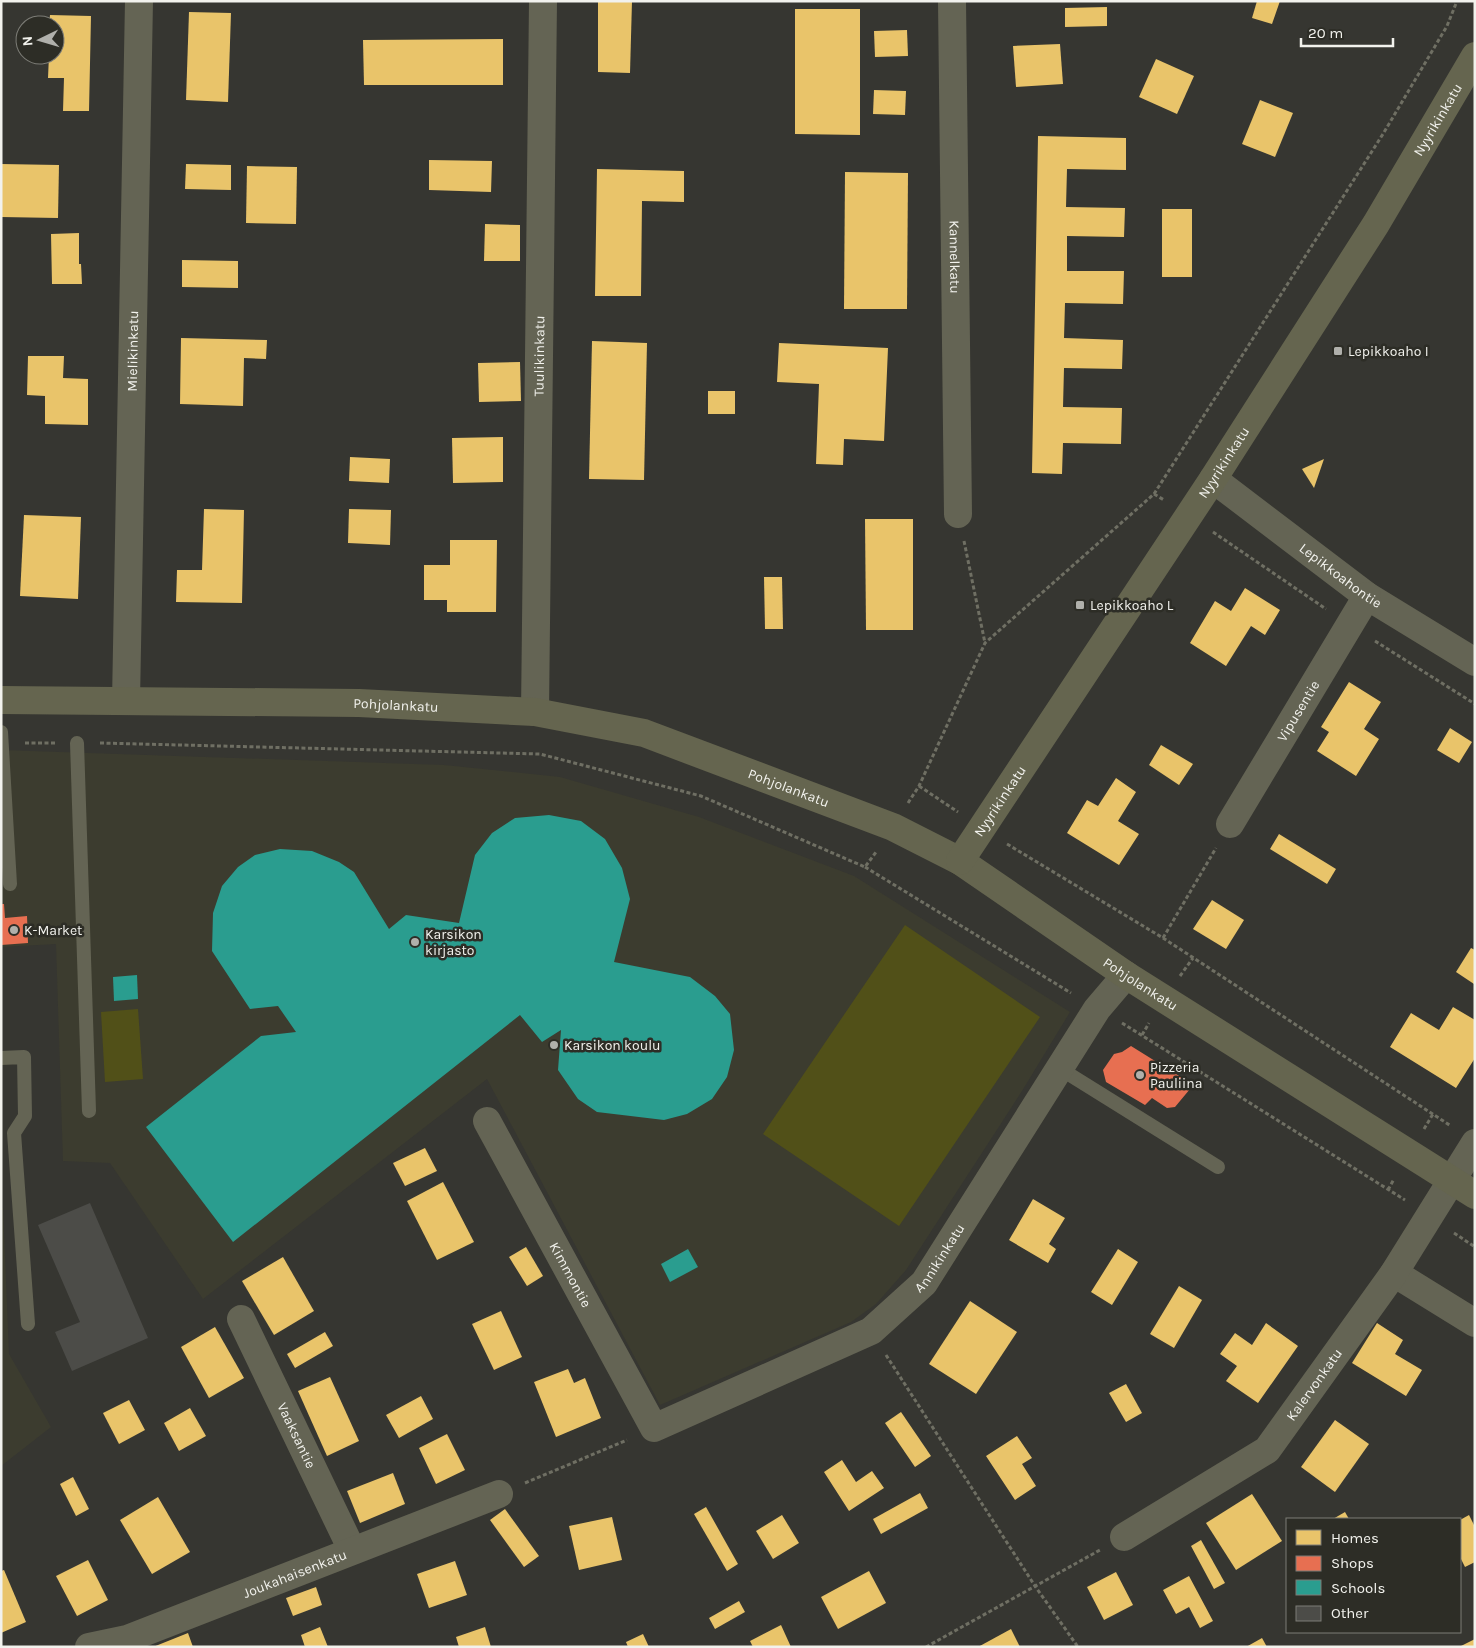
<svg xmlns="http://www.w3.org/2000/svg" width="1476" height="1648" font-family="Karla,sans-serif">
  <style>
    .built { fill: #3c3c2f }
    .green { fill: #515018 }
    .homes { fill: #e9c46a }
    .shops { fill: #e76f51 }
    .schools { fill: #2a9d8f }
    .building { fill: #4c4c48 }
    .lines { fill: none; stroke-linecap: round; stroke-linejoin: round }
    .path { stroke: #6f6f63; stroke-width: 3; stroke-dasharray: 4 2.5; stroke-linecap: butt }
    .lane { stroke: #646454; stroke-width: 14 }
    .street { stroke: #646454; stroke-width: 28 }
    .secondary { stroke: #65654f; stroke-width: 28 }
    .poi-dot { fill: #b0b0ab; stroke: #2d2d26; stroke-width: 2 }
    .labels { text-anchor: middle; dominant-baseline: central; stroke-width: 5; stroke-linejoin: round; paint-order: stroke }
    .street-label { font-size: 14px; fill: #f2f2ed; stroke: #2d2d26 }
    .poi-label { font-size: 14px; fill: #f2f2ed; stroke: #2d2d26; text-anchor: start }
  </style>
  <rect width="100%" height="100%" fill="#363631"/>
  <g class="built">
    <path d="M 1,750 L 444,765 L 560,777 L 699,817 L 854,876 L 1070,1012 L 1022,1091 L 906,1270 L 876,1304 L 851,1322 L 660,1405 L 487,1079 L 203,1299 L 110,1163 L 63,1161 L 56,944 L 1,947 Z"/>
    <path d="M 1,1208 L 3,1208 L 9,1354 L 51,1427 L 1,1466 Z"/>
  </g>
  <g class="green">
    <path d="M 905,925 L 1040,1017 L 899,1226 L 763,1134 Z"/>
    <path d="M 138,1009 L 143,1079 L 105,1082 L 101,1012 Z"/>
  </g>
  <g class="homes">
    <path d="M 598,1 L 632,1 L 630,73 L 598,72 Z"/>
    <path d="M 1257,1 L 1280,1 L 1272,24 L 1252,18 Z"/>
    <path d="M 1107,7 L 1107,26 L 1065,27 L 1065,8 Z"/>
    <path d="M 795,9 L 860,9 L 860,135 L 795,134 Z"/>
    <path d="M 189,12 L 231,13 L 228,102 L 186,100 Z"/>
    <path d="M 50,15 L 91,16 L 89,111 L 63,111 L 64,78 L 48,78 L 49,55 L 55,55 L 55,25 L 49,25 Z"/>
    <path d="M 907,30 L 908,56 L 875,57 L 874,31 Z"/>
    <path d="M 503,39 L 503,85 L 364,85 L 363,40 Z"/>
    <path d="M 1060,44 L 1063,84 L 1016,87 L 1013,46 Z"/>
    <path d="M 1156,59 L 1194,76 L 1177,114 L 1139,97 Z"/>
    <path d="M 874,90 L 906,91 L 905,115 L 873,114 Z"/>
    <path d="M 1260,100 L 1293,113 L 1275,157 L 1242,144 Z"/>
    <path d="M 1038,136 L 1126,138 L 1126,170 L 1067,169 L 1066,207 L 1125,208 L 1124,237 L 1067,236 L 1067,271 L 1124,271 L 1123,304 L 1065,303 L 1064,338 L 1123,340 L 1122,369 L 1064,368 L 1063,407 L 1122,408 L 1121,444 L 1063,443 L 1062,474 L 1032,473 Z"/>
    <path d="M 429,160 L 492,161 L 491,192 L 429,190 Z"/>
    <path d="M 1,164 L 59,165 L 58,218 L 1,217 Z"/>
    <path d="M 186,164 L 231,165 L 231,190 L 185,189 Z"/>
    <path d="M 247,166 L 297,167 L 296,224 L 246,223 Z"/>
    <path d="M 597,169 L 684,171 L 684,202 L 642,201 L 641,296 L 595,296 Z"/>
    <path d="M 845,172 L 908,173 L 907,309 L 844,309 Z"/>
    <rect x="1162" y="209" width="30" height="68"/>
    <path d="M 485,224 L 520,225 L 520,261 L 484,261 Z"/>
    <path d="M 79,233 L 79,264 L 81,264 L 82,284 L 52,284 L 51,234 Z"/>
    <path d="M 182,260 L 238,261 L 238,288 L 182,287 Z"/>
    <path d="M 181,338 L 267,340 L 266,359 L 244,358 L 243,406 L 180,404 Z"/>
    <path d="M 592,341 L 647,343 L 644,480 L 589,479 Z"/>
    <path d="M 779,343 L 888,348 L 884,441 L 844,439 L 843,465 L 816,464 L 819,384 L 777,382 Z"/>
    <path d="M 28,356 L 64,356 L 63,378 L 88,379 L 88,425 L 45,424 L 45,396 L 27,395 Z"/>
    <path d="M 520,362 L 521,401 L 479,402 L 478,363 Z"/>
    <rect x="708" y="391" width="27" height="23"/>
    <path d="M 503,437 L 503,482 L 453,483 L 452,438 Z"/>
    <path d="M 350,457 L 390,459 L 389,483 L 349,481 Z"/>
    <path d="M 1324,459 L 1314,488 L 1302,469 Z"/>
    <path d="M 204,509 L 244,510 L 242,603 L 176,602 L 177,570 L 202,570 Z"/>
    <path d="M 349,509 L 391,510 L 390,545 L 348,543 Z"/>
    <path d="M 24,515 L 81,517 L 78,599 L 20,596 Z"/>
    <path d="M 865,519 L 913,519 L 913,630 L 866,630 Z"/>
    <path d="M 450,540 L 497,540 L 496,612 L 447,612 L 447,600 L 424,600 L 424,565 L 450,565 Z"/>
    <path d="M 764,577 L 782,577 L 783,629 L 765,629 Z"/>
    <path d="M 1245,588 L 1280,610 L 1265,635 L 1251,626 L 1226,666 L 1190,643 L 1215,601 L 1231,611 Z"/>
    <path d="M 1349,682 L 1381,702 L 1364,729 L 1379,739 L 1356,776 L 1317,751 L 1329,732 L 1321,727 Z"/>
    <path d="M 1450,728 L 1472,742 L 1459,763 L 1437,750 Z"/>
    <path d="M 1161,745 L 1193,764 L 1179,785 L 1149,765 Z"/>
    <path d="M 1116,778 L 1136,792 L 1118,821 L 1139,834 L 1119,865 L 1067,833 L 1087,800 L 1098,806 Z"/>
    <path d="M 1279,834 L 1336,869 L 1327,884 L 1270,849 Z"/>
    <path d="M 1212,900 L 1244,920 L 1226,949 L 1193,929 Z"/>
    <path d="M 1471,948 L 1475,950 L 1474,984 L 1456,972 Z"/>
    <path d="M 1453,1007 L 1475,1020 L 1475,1058 L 1456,1088 L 1390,1047 L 1411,1013 L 1439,1030 Z"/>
    <path d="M 425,1148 L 437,1171 L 405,1186 L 393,1163 Z"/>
    <path d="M 443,1182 L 474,1242 L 437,1260 L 407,1201 Z"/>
    <path d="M 1033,1199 L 1065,1218 L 1049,1244 L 1056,1249 L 1048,1263 L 1009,1240 Z"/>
    <path d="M 526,1247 L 543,1276 L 527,1286 L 509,1257 Z"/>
    <path d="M 1118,1249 L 1138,1262 L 1112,1305 L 1091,1292 Z"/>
    <path d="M 283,1257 L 314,1311 L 274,1335 L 242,1281 Z"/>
    <path d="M 1179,1286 L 1202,1300 L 1174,1348 L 1150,1334 Z"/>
    <path d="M 970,1301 L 1017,1332 L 976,1394 L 929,1364 Z"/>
    <path d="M 501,1311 L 522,1357 L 494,1370 L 472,1324 Z"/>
    <path d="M 1266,1323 L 1298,1346 L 1258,1403 L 1226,1381 L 1237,1366 L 1220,1354 L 1235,1333 L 1252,1345 Z"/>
    <path d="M 1377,1323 L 1403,1340 L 1395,1354 L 1422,1370 L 1406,1396 L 1352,1363 Z"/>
    <path d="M 215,1327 L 244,1378 L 209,1398 L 181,1347 Z"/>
    <path d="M 325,1332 L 333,1346 L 295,1368 L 287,1354 Z"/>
    <path d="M 568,1369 L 574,1383 L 585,1378 L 601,1418 L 556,1437 L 534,1382 Z"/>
    <path d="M 330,1377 L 359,1441 L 327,1456 L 298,1391 Z"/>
    <path d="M 1126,1384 L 1142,1413 L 1126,1422 L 1109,1393 Z"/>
    <path d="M 421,1396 L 433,1419 L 399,1438 L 386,1415 Z"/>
    <path d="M 129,1400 L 145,1430 L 119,1444 L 103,1413 Z"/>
    <path d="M 190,1408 L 206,1436 L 179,1451 L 164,1423 Z"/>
    <path d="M 901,1412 L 931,1456 L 915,1467 L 885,1423 Z"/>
    <path d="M 1335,1420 L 1369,1444 L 1335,1492 L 1301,1467 Z"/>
    <path d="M 447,1434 L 465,1470 L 436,1484 L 419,1448 Z"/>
    <path d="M 1017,1436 L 1032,1458 L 1022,1464 L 1036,1486 L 1015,1500 L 986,1456 Z"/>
    <path d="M 842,1460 L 856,1482 L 872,1471 L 884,1488 L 849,1511 L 824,1472 Z"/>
    <path d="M 393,1473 L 405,1504 L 360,1523 L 347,1491 Z"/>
    <path d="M 73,1477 L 89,1509 L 76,1516 L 60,1484 Z"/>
    <path d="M 920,1493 L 928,1508 L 881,1534 L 873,1519 Z"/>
    <path d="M 1252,1494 L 1282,1541 L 1236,1570 L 1206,1523 Z"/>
    <path d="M 158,1497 L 190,1552 L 152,1574 L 120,1520 Z"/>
    <path d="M 706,1507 L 738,1564 L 727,1571 L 694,1514 Z"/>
    <path d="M 505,1509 L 539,1556 L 524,1567 L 490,1520 Z"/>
    <path d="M 1345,1512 L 1349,1519 L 1333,1519 Z"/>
    <path d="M 782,1515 L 799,1543 L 773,1559 L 756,1531 Z"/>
    <path d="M 1469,1515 L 1475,1527 L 1475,1562 L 1465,1567 L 1460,1557 L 1460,1520 Z"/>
    <path d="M 612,1517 L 622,1560 L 579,1570 L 569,1526 Z"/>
    <path d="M 1201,1540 L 1225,1583 L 1214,1589 L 1191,1546 Z"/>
    <path d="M 88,1560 L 108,1600 L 77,1616 L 56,1576 Z"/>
    <path d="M 455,1561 L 467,1595 L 429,1608 L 417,1574 Z"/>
    <path d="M 4,1570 L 26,1622 L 1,1633 L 1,1571 Z"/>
    <path d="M 869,1571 L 886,1603 L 838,1629 L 821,1597 Z"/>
    <path d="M 1116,1572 L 1133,1605 L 1104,1620 L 1087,1587 Z"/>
    <path d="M 1189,1576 L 1213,1621 L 1200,1628 L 1189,1607 L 1176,1614 L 1163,1590 Z"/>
    <path d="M 316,1587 L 322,1605 L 293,1616 L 286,1598 Z"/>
    <path d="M 739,1601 L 745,1612 L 715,1629 L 709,1618 Z"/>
    <path d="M 781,1625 L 791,1647 L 753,1647 L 750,1641 Z"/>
    <path d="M 320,1627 L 328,1647 L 305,1647 L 301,1635 Z"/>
    <path d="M 485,1627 L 491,1647 L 459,1647 L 456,1637 Z"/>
    <path d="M 1011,1629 L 1020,1647 L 978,1647 Z"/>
    <path d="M 188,1633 L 193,1647 L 153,1647 Z"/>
    <path d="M 643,1634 L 649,1647 L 628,1647 L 626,1642 Z"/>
    <path d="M 1262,1638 L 1267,1647 L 1246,1647 Z"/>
    <path d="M 1475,1639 L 1475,1647 L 1459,1647 Z"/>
  </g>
  <g class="shops">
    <path d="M 1,904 L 4,904 L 5,918 L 27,916 L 28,943 L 1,945 Z"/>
    <path d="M 1131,1046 L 1184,1079 L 1190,1089 L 1175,1107 L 1167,1108 L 1152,1098 L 1145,1105 L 1106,1082 L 1103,1070 L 1114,1054 L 1122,1052 Z"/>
  </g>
  <g class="schools">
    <path d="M 549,815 L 581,821 L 605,839 L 622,868 L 630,899 L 614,962 L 690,977 L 715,996 L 730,1014 L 734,1050 L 727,1077 L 712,1099 L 687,1114 L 664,1120 L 597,1112 L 578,1099 L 558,1070 L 561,1030 L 542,1042 L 520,1015 L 233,1242 L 146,1127 L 261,1036 L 296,1032 L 278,1006 L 250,1009 L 212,951 L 213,913 L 222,886 L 238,867 L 255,855 L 280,849 L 312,851 L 339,862 L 354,872 L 389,929 L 406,915 L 459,923 L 475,855 L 492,833 L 515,818 Z"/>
    <path d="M 137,975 L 138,999 L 114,1001 L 113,977 Z"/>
    <path d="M 688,1249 L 698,1267 L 670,1282 L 661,1264 Z"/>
  </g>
  <path class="building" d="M 90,1203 L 148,1338 L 72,1371 L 55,1332 L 80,1322 L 38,1225 Z"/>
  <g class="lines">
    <g class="path">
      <path d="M 1154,494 L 1164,500"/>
      <path d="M 1213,532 L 1326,609"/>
      <path d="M 964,541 L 985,643"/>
      <path d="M 1375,641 L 1475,704"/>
      <path d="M 25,743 L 56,743"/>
      <path d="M 100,743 L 540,754 L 701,796 L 865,867 L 876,852"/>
      <path d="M 919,786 L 958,812"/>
      <path d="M 908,803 L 919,786 L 985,643 L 1154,494 L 1383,134 L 1447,26 L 1457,1"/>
      <path d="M 1007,844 L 1163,938 L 1451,1126"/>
      <path d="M 865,867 L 1071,993"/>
      <path d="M 1163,938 L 1216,848"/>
      <path d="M 1180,976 L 1193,958"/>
      <path d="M 1122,1023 L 1405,1200"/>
      <path d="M 1142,1035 L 1149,1023"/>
      <path d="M 1424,1129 L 1433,1114"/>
      <path d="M 1388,1190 L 1394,1179"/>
      <path d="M 1454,1233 L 1475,1247"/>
      <path d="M 886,1355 L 1035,1586 L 1078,1647"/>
      <path d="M 525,1483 L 627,1440"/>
      <path d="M 926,1647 L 1100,1550"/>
    </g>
    <g class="lane">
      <path d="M 1,732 L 10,884"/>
      <path d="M 77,743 L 89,1111"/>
      <path d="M 1,1058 L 24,1057 L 25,1116 L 14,1133 L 28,1324"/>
      <path d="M 1059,1068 L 1218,1167"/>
    </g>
    <g class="street">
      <path id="s1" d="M 952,1 L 958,514"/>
      <path id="s2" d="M 1213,479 L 1367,596 L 1475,662"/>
      <path id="s3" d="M 126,701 L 139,1"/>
      <path id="s4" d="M 535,712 L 543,1"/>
      <path id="s5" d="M 1230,824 L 1367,596"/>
      <path id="s6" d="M 487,1121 L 654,1428 L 871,1331 L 924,1283 L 1097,1009 L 1126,975"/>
      <path d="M 1394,1273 L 1475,1323"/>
      <path id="s7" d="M 241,1319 L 352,1550"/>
      <path id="s8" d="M 1124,1537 L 1267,1450 L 1394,1273 L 1475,1143"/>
      <path id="s9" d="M 89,1647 L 127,1639 L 499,1494"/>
    </g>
    <g class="secondary">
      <path id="s10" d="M 1,700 L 359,703 L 535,712 L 644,733 L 893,827 L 960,861 L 1126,975 L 1475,1195"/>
      <path id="s11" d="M 960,861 L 1213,479 L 1376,224 L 1475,56"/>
    </g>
  </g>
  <g class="poi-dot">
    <rect x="1333" y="346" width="10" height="10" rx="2.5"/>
    <rect x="1075" y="600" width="10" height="10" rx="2.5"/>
    <circle cx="14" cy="930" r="5"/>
    <circle cx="415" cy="942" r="5"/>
    <circle cx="554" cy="1045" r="5"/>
    <circle cx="1140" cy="1075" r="5"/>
  </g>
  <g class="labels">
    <g class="street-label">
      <text stroke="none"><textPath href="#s11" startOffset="882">Nyyrikinkatu</textPath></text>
      <text stroke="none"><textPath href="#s1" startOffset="256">Kannelkatu</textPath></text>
      <text stroke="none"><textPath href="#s3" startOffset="350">Mielikinkatu</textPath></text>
      <text stroke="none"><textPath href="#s4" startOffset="356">Tuulikinkatu</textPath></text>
      <text stroke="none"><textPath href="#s11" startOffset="478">Nyyrikinkatu</textPath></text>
      <text stroke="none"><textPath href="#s2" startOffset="160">Lepikkoahontie</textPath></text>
      <text stroke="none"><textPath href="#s10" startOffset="395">Pohjolankatu</textPath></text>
      <text stroke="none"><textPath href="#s5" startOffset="132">Vipusentie</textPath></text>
      <text stroke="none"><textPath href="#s10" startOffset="800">Pohjolankatu</textPath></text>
      <text stroke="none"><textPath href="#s11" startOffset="72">Nyyrikinkatu</textPath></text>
      <text stroke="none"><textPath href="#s10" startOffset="1205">Pohjolankatu</textPath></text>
      <text stroke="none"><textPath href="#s6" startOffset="688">Annikinkatu</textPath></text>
      <text stroke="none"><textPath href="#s6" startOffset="175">Kimmontie</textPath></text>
      <text stroke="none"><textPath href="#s8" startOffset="248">Kalervonkatu</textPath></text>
      <text stroke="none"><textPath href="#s7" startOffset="129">Vaaksantie</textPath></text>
      <text stroke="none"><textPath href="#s9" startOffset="219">Joukahaisenkatu</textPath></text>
    </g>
    <g class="poi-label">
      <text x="1348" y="351">Lepikkoaho I</text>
      <text x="1090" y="605">Lepikkoaho L</text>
      <text x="24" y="930">K-Market</text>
      <text x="425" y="934">Karsikon<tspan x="425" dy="16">kirjasto</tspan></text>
      <text x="564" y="1045">Karsikon koulu</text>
      <text x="1150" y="1067">Pizzeria<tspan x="1150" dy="16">Pauliina</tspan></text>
    </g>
  </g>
  <rect width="1476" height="1648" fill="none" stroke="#f2f2ed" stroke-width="5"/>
  <rect x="1286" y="1518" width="175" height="115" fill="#2d2d26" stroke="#7c7c76"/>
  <rect x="1296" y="1530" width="25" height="15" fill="#e9c46a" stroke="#7c7c76"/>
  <text x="1331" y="1543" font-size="15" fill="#f2f2ed">Homes</text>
  <rect x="1296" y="1556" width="25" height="15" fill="#e76f51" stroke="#7c7c76"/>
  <text x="1331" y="1568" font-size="15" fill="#f2f2ed">Shops</text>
  <rect x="1296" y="1580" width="25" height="15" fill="#2a9d8f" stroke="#7c7c76"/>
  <text x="1331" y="1593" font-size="15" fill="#f2f2ed">Schools</text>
  <rect x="1296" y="1606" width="25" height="15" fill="#4c4c48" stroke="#7c7c76"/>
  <text x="1331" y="1618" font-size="15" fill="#f2f2ed">Other</text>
  <g transform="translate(40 40) rotate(265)"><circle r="24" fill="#2d2d26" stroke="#7c7c76"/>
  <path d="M0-4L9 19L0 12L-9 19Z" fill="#b0b0ab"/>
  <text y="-8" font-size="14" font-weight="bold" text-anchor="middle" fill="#f2f2ed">N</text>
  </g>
  <path d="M1301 38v8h92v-8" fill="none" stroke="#f2f2ed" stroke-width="2.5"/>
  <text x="1308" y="38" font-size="15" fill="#f2f2ed" stroke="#2d2d26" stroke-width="4" paint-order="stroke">20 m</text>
</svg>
